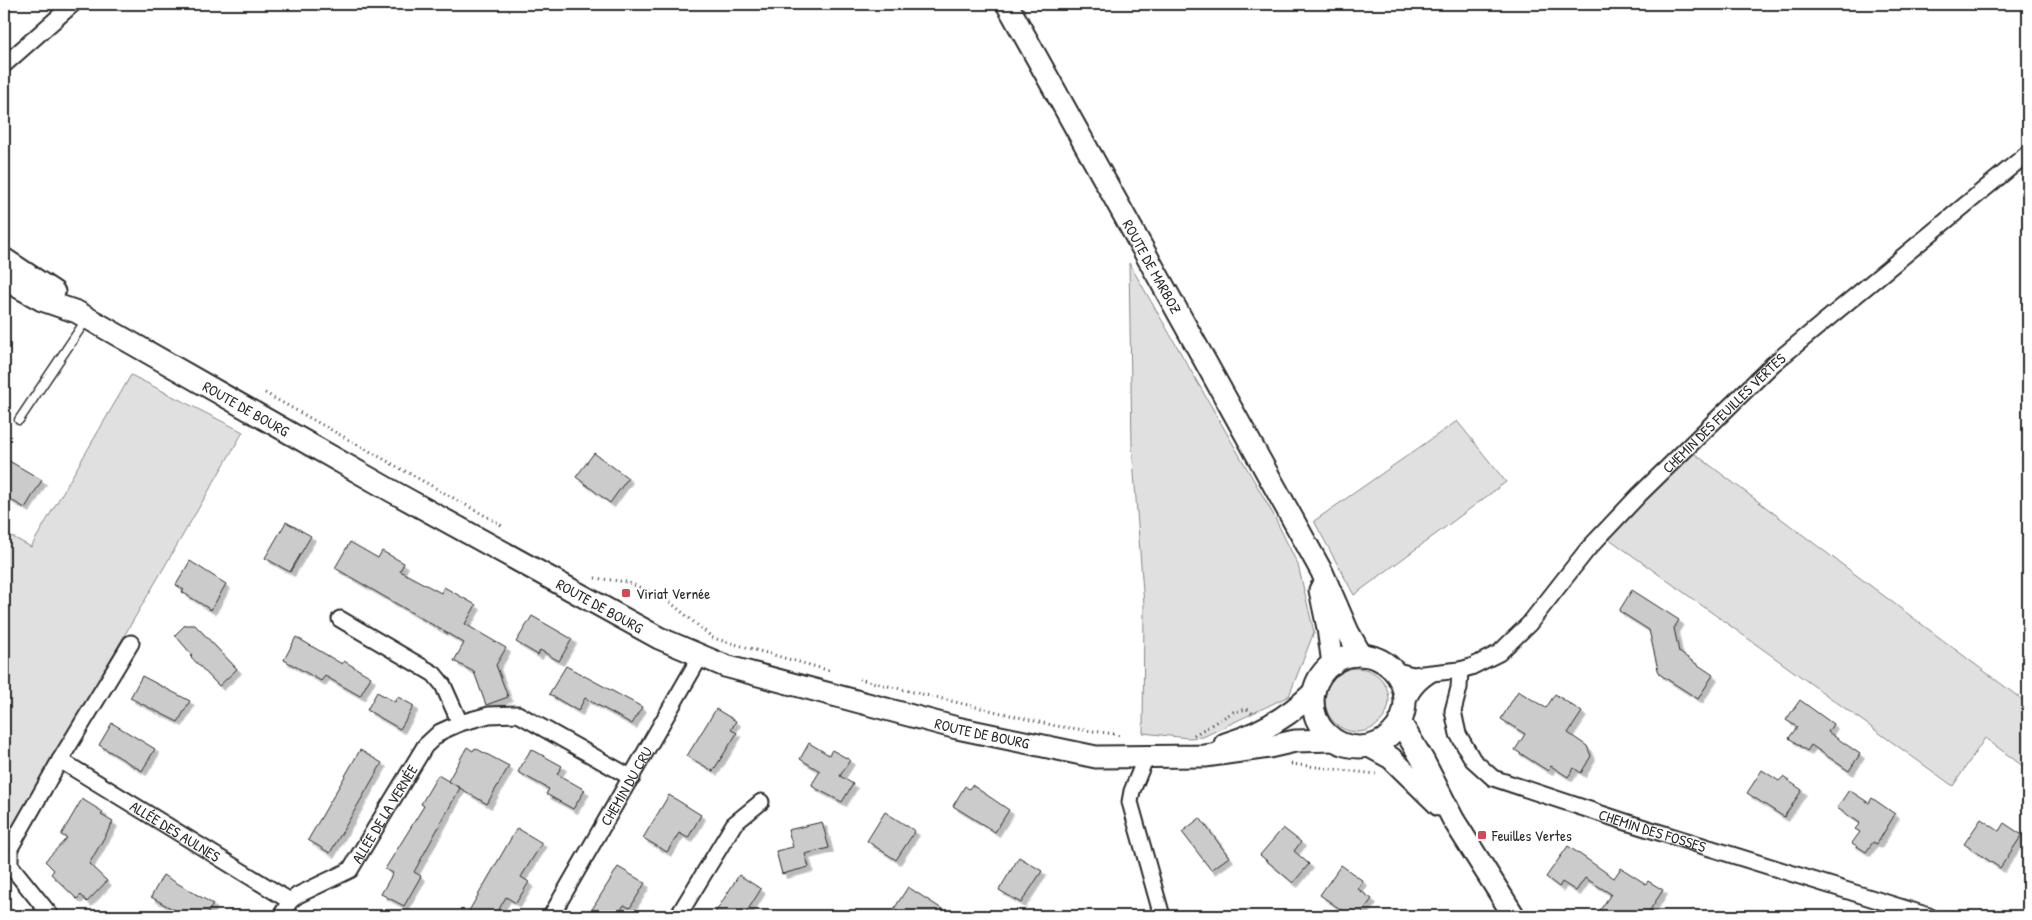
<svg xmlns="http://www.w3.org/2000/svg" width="2032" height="920" font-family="'Patrick Hand',sans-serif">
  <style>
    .green { fill: #e0e0e0; stroke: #868686 }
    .building { fill: #cbcbcb; stroke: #2b2b2b; filter: url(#shadow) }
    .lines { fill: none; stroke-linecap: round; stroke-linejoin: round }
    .lane-casing { stroke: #2b2b2b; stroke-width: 11 }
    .street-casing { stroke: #2b2b2b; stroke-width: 19 }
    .secondary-casing { stroke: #2b2b2b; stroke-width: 25 }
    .path { stroke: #2b2b2b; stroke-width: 3; stroke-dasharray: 1 4; stroke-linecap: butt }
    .lane { stroke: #fff; stroke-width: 8 }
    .street { stroke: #fff; stroke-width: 15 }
    .secondary { stroke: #fff; stroke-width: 21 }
    .poi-dot { fill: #d1495b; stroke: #fff; stroke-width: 2 }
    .labels { text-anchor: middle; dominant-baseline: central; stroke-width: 4; stroke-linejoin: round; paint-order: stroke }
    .street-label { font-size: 15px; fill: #2b2b2b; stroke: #fff }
    .poi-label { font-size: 15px; fill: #2b2b2b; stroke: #fff; text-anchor: start }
  </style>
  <defs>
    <filter id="shadow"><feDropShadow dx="4.5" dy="4.5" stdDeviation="0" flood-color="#0004"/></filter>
  </defs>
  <rect width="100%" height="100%" fill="#fff"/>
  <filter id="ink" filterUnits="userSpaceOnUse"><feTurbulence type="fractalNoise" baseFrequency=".02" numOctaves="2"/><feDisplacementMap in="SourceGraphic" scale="10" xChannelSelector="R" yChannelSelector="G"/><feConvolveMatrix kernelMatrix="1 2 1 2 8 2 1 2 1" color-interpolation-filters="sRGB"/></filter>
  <g filter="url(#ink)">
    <g class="green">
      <path d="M 1129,263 L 1272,512 L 1298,565 L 1314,632 L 1289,696 L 1203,737 L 1188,738 L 1143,733 L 1144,605 L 1132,446 Z"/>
      <path d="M 131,375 L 243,432 L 4,842 L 4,532 L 31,547 Z"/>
      <path d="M 1457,421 L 1506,482 L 1354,595 L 1314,521 Z"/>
      <path d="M 1691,451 L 2028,704 L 2028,770 L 1985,738 L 1953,786 L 1608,538 Z"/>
      <circle cx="1357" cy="700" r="32"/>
    </g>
    <g class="building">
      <path d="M 594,453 L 628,478 L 610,503 L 576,477 Z"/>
      <path d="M 4,458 L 42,480 L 25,508 L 4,496 Z"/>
      <path d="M 286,522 L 311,536 L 290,572 L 265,558 Z"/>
      <path d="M 350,542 L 378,558 L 382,551 L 404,563 L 400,571 L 441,593 L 444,587 L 476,605 L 465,624 L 506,648 L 496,665 L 508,697 L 486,705 L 474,672 L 454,661 L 464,643 L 335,568 Z"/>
      <path d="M 190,561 L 226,584 L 211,610 L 182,592 L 184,590 L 176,585 Z"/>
      <path d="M 1632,590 L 1679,620 L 1674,628 L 1679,652 L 1713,675 L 1698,699 L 1659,674 L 1649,630 L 1619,611 Z"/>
      <path d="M 532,616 L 572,639 L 559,661 L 540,650 L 538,655 L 516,642 Z"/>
      <path d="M 185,625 L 195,625 L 237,669 L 219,686 L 190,656 L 192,655 L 175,635 Z"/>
      <path d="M 296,637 L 342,664 L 344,661 L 371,677 L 360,696 L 325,676 L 321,681 L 284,660 Z"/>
      <path d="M 566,666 L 642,707 L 632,724 L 585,698 L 578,711 L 549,694 Z"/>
      <path d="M 142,676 L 190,701 L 178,722 L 130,698 Z"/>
      <path d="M 1518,691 L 1546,708 L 1555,694 L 1582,712 L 1568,733 L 1587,746 L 1591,756 L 1581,773 L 1574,768 L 1568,777 L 1551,766 L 1548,771 L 1515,750 L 1525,734 L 1501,719 Z"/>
      <path d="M 377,692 L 395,702 L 398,697 L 414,706 L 400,729 L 367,710 Z"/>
      <path d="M 1800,700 L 1833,724 L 1828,732 L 1860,754 L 1849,771 L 1811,745 L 1807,751 L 1789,738 L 1797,727 L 1786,720 Z"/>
      <path d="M 716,709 L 736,721 L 731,730 L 737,733 L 713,771 L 687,756 Z"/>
      <path d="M 112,723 L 155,749 L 142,771 L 99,745 Z"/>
      <path d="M 809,743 L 829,755 L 832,750 L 850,760 L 840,776 L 853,784 L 842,802 L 813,787 L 812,784 L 820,771 L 800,759 Z"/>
      <path d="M 467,747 L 473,751 L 475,748 L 509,766 L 487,804 L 448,781 Z"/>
      <path d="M 531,749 L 562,766 L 557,774 L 585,790 L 573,809 L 546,794 L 549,789 L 518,772 Z"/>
      <path d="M 360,750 L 382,763 L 330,853 L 308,840 Z"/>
      <path d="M 1762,770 L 1779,781 L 1783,777 L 1802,790 L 1784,817 L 1747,793 Z"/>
      <path d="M 438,775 L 460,788 L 414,872 L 421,876 L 404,906 L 381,894 L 393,873 L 385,869 L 424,806 L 421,804 Z"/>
      <path d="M 972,785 L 1009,810 L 995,832 L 953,806 L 965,786 L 969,789 Z"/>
      <path d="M 1849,790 L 1869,803 L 1872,798 L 1895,814 L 1877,844 L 1873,842 L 1866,852 L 1852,843 L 1860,832 L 1855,829 L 1860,823 L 1837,808 Z"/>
      <path d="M 669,795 L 701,815 L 688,838 L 679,833 L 667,852 L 643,838 Z"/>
      <path d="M 82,799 L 103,812 L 101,815 L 113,822 L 89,864 L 107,881 L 87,902 L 81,895 L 77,899 L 51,874 L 54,870 L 45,861 L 67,838 L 61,835 Z"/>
      <path d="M 885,812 L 915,831 L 896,860 L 867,841 Z"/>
      <path d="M 1200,818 L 1229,857 L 1211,870 L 1182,832 Z"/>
      <path d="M 1981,819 L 1999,831 L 2004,823 L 2022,835 L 2000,868 L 1964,844 Z"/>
      <path d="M 822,822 L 829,848 L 805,854 L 809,867 L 782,874 L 776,851 L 793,847 L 788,830 Z"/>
      <path d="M 517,828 L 542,843 L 521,877 L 529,882 L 516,903 L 506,897 L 495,916 L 466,916 Z"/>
      <path d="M 1283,828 L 1301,842 L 1294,851 L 1309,864 L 1293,883 L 1260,855 Z"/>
      <path d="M 1568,846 L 1614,878 L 1621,868 L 1646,884 L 1648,881 L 1663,890 L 1646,916 L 1596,916 L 1611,894 L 1585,878 L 1576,891 L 1562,882 L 1559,887 L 1546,877 Z"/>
      <path d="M 1019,857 L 1042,871 L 1021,903 L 999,890 Z"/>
      <path d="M 1341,865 L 1363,881 L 1358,889 L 1372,899 L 1359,916 L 1350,916 L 1320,895 Z"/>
      <path d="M 618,867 L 645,883 L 630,908 L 624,905 L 617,916 L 599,916 L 591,911 Z"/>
      <path d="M 163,875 L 213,904 L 206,916 L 185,916 L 151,897 Z"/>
      <path d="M 739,875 L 761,889 L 744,916 L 713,916 Z"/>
      <path d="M 908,887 L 925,898 L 953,916 L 905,916 L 894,909 Z"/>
    </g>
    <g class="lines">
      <defs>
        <path id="lane" d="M 19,420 L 86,320"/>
        <g id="street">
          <path d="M 4,65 L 73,4"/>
          <path d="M 340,619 L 434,674 L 443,685 L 460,723"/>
          <path id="s1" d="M 1393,670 L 1413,675 L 1460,670 L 1471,667 L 1499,653 L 1529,624 L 1587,550 L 1639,495 L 1773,364 L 2028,153"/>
          <path id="s2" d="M 1460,670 L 1459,688 L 1453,711 L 1458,734 L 1473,760 L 1493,778 L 1629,823 L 1929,916"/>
          <path d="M 1405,706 C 1411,691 1417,683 1431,674"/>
          <path d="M 1146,757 L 1132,791 L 1130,802 L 1162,916"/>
          <path d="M 60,760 L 131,643"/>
          <path id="s3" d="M 51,916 L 10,865 L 10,848 L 60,760 L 290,901"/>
          <path id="s4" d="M 281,916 L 290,901 L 298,895 L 350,870 L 425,746 L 440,732 L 460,723 L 489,715 L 518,714 L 632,778"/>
          <path id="s5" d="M 551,916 L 700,657"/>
          <path d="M 678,916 L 734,824 L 761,802"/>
        </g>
        <g id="secondary">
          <path id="s6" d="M 1007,4 L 1322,572 L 1348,632 L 1361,655"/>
          <path d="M 4,259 L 54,292"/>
          <path id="s7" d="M 4,279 L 42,300 L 77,312 L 390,490 L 659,638 L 725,666 L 957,728 L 1096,757 L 1205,756 L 1269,747 L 1295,741 L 1334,740"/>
          <path d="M 1320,590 L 1328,628 L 1333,664"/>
          <circle cx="1359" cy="701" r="46"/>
          <path d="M 1400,722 L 1424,762 L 1453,819 L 1514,916"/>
          <path d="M 1225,744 C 1260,734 1288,717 1314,692"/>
          <path d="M 1369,746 L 1391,758 L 1439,805"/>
        </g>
      </defs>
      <use href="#lane" class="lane-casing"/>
      <use href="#street" class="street-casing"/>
      <use href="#secondary" class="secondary-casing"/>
      <g class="path">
        <path d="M 265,393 L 500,524 L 503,528"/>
        <path d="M 595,578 L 627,582 L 665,598 L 713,638 L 831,671"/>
        <path d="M 859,679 L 1056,726 L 1122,735"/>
        <path d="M 1194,735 L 1233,712 L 1247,709 L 1252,713"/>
        <path d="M 1291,764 L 1376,774"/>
      </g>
      <use href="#lane" class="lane"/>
      <use href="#street" class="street"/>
      <use href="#secondary" class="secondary"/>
    </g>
  </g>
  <g class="poi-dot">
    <rect x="621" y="588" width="10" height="10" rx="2.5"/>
    <rect x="1477" y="830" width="10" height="10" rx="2.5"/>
  </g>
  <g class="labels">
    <g class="street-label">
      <text stroke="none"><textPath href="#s6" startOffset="300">ROUTE DE MARBOZ</textPath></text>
      <text stroke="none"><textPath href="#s7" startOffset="275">ROUTE DE BOURG</textPath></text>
      <text stroke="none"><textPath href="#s1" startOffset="440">CHEMIN DES FEUILLES VERTES</textPath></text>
      <text stroke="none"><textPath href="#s7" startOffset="680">ROUTE DE BOURG</textPath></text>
      <text stroke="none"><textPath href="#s7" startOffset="1085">ROUTE DE BOURG</textPath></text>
      <text stroke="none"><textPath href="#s5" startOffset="150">CHEMIN DU CRU</textPath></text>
      <text stroke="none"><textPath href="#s4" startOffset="151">ALLÉE DE LA VERNÉE</textPath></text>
      <text stroke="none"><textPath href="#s3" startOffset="319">ALLÉE DES AULNES</textPath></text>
      <text stroke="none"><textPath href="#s2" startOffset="290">CHEMIN DES FOSSES</textPath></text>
    </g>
    <g class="poi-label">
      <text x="636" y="593">Viriat Vernée</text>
      <text x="1492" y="835">Feuilles Vertes</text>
    </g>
  </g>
  <rect width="2032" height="920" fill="none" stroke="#fff" stroke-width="20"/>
  <rect x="10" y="10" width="2012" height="900" fill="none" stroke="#2b2b2b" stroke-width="2" filter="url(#ink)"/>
</svg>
